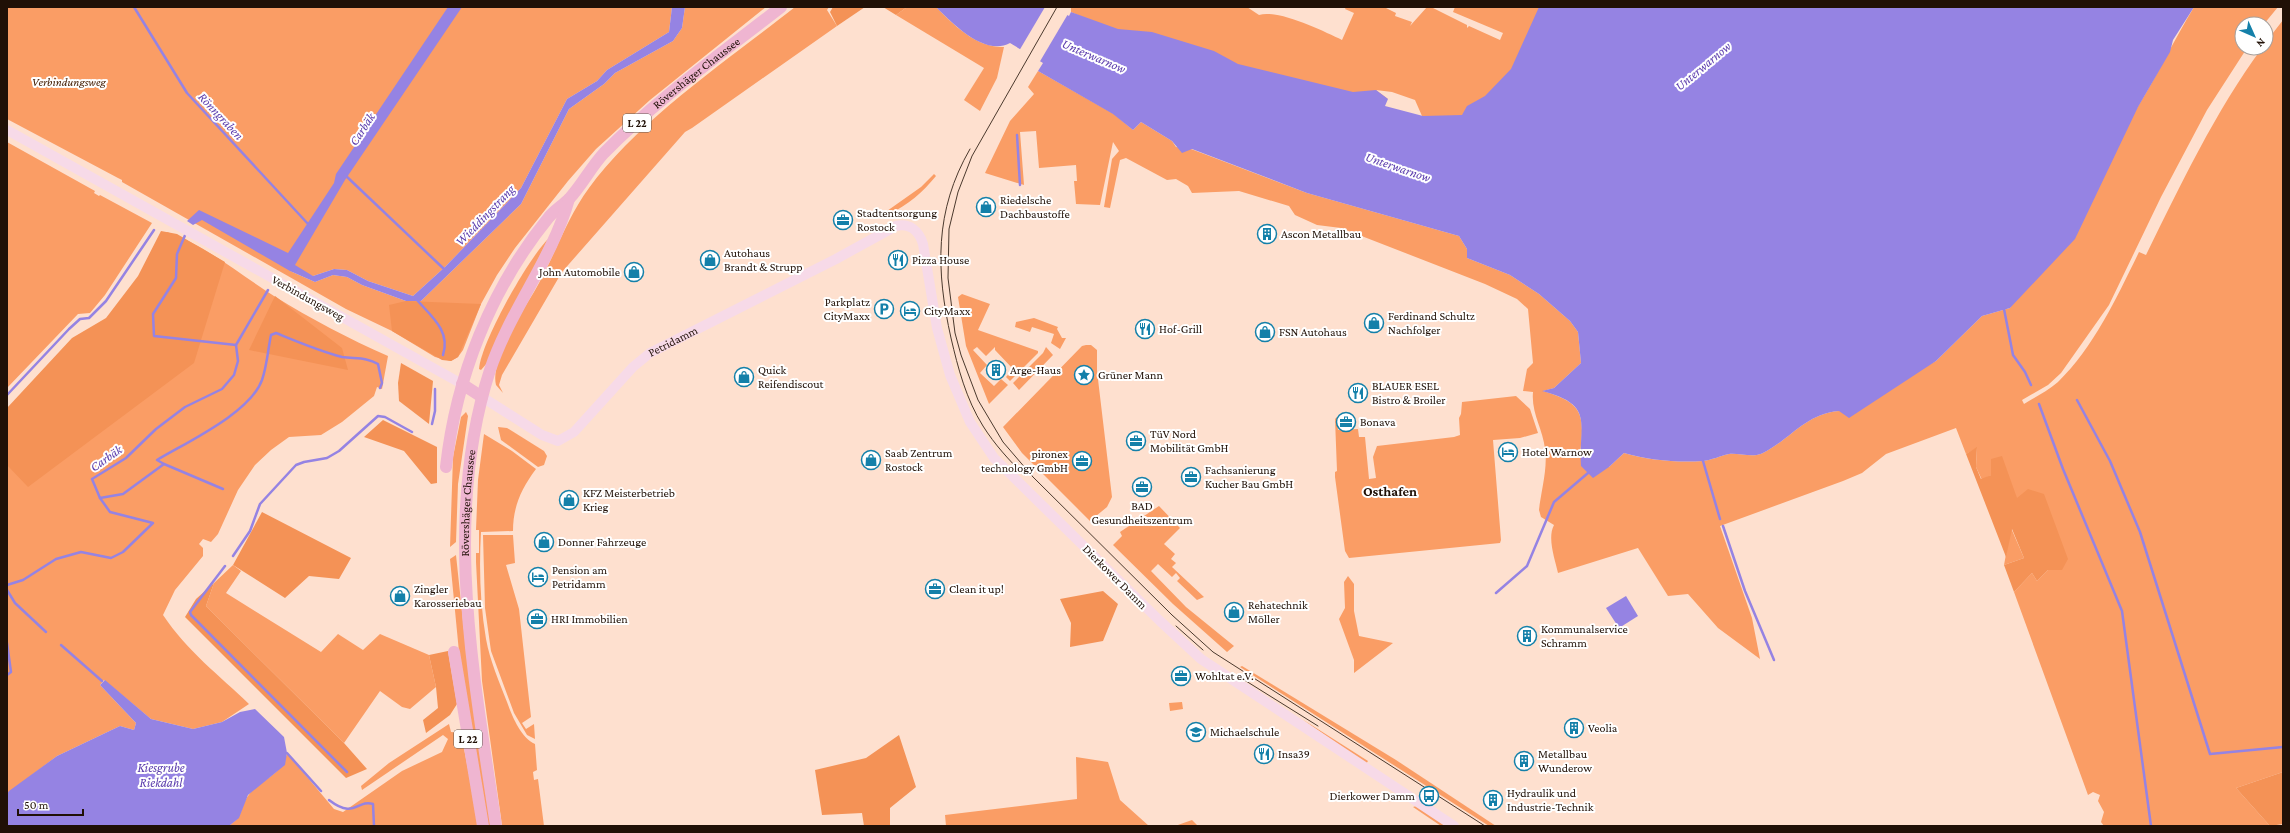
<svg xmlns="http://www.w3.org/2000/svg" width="2290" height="833" font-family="'Crimson Pro',serif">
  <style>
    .green { fill: #fa9d65 }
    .forest { fill: #f49256 }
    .water { fill: #9583e3 }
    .pier { fill: #fee0cf }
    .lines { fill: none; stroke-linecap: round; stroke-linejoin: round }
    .stream { stroke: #9583e3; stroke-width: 2.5 }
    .secondary { stroke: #f7dae8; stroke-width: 10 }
    .primary { stroke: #efb5d1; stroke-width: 12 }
    .tram { stroke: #4b392d; stroke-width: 1 }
    .labels { text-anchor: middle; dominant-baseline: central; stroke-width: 4; stroke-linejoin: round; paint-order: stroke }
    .shield { fill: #fff; stroke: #635851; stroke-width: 1 }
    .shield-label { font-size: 11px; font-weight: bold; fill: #201006 }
    .street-label { font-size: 12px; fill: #201006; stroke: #fff }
    .park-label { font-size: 12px; font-style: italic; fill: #482208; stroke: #fff }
    .poi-label { font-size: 12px; fill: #201006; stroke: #fff; text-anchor: start }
    .water-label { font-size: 13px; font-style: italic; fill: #5a3bac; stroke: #fff }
    .quarter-label { font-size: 14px; font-weight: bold; fill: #201006; stroke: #fff }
  </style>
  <rect width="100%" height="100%" fill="#fee0cf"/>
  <g class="green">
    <path d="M 7,7 L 672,7 L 669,32 L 607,70 L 597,81 L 567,99 L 521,188 L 446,266 L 413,296 L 368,281 L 347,270 L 334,269 L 313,276 L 290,271 L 315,282 L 333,275 L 347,277 L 362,285 L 406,301 L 421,301 L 521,204 L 569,109 L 604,84 L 615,73 L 673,41 L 682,28 L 685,7 L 766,7 L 650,100 L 596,149 L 568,181 L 515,248 L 497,275 L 481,304 L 463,350 L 458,357 L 451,361 L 435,357 L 392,331 L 346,309 L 122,182 L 122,180 L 118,178 L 7,119 Z"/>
    <path d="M 795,7 L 829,7 L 827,10 L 837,26 L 692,128 L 685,132 L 562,272 L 502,375 L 499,385 L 503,393 L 496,385 C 490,361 521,313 534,292 C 554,258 566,219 589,188 C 638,120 729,59 795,7 Z"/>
    <path d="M 907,7 L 936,7 C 954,25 976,48 1004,47 L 997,78 L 980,111 L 964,100 L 984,68 L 896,15 Z"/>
    <path d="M 1071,7 L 1247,7 L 1259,15 C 1278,9 1323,31 1342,40 L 1354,13 L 1345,9 L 1346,7 L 1384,7 L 1396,13 L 1395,16 L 1412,22 L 1410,26 L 1427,7 L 1431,7 L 1467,25 L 1467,28 L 1469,26 L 1500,40 L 1503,33 L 1453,12 L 1455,7 L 1559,7 L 1520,61 L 1480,123 L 1422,116 L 1415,100 L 1392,92 L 1376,90 L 1388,99 L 1257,94 L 1071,12 Z"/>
    <path d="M 2194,7 L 2278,7 L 2264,24 L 2242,24 L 2242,48 L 2247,48 L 2207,110 L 2161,197 L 2109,305 L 2061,373 L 2048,385 L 2022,400 L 2024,404 C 2035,397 2048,391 2058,382 C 2094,347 2117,297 2139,252 L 2146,255 C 2181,184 2215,112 2262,48 L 2266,48 L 2266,42 L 2283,20 L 2283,772 L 2236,788 L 2270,826 L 2104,826 L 2101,822 L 2104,812 L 2098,801 L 2100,795 L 2093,792 L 2088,795 L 2014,592 L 2032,573 L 2037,581 L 2048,570 L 2017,499 L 1991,475 L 1982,480 L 1976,467 L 1977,448 L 1966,454 L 1956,428 L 1886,454 L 1862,473 L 1843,481 L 1720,526 L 1752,618 L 1760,659 L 1718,628 L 1688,594 L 1668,596 L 1638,548 L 1558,573 C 1555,559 1547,538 1554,525 L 1541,517 L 1539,510 C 1541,491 1548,468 1545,449 C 1543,429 1531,413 1533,392 L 1523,391 L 1527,369 L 1533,363 L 1528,309 L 1517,299 L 1485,284 L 1341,228 L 1317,225 L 1295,215 L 1289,206 L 1239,191 L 1192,193 L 1188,186 L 1176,179 L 1167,180 L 1126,158 L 1120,160 L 1110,208 L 1104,207 L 1112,159 L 1119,151 L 1113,142 L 1100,205 L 1076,204 L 1074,181 L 1077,181 L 1076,165 L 1039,168 L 1036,131 L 1020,132 L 1024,185 L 985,173 L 1010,121 L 1034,94 L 1028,87 L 1038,71 L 1114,114 L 1133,130 L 1141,122 L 1172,141 L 1176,147 L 1191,149 L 1307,193 L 1459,236 L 1467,249 L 1467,258 L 1510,275 L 1539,294 L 1570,321 L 1578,332 L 1581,363 L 1554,388 L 1543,391 C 1583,403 1585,414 1580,454 L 1609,467 L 1624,453 C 1648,460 1677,463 1703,461 C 1712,460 1720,456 1729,454 C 1739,453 1754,458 1763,453 C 1791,439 1805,414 1839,411 L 1936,361 L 1982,316 L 2010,308 C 2052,241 2096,175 2137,108 C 2158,74 2174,40 2194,7 Z"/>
    <path d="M 7,142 L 95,191 L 94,193 L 99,196 L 100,195 L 152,223 L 105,295 L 90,313 L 78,314 L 7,388 Z"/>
    <path d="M 934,174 L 936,176 C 923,192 908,205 889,214 L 887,211 L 921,187 Z"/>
    <path d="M 167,232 C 207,246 239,274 274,296 C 311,319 349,339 388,356 L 382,389 L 377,387 L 374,396 L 342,422 L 321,435 L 289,437 L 271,450 L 255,465 L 238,490 L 218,534 L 211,542 L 203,539 L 199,544 L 203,548 L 203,556 L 175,590 L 163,615 C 187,651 219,675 249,704 L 222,722 L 193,729 L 151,719 L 104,680 L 100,685 L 136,723 L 134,730 L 120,726 L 57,756 L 7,794 L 7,423 L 118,312 Z"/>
    <path d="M 548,239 L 488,362 L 481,370 L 479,369 C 481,342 528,259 548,239 Z"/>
    <path d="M 962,294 L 990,304 L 978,330 L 1038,351 L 1038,353 L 1010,381 L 1006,377 L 1013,369 L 995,350 L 995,347 L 986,356 L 977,347 L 973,350 L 987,365 L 980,373 L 994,386 L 1001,379 L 1008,385 L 989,404 L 966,346 L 958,297 Z"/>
    <path d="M 1034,318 L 1058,327 L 1057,329 L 1062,338 L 1066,338 L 1060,349 L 1051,343 L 1054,334 L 1032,327 L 1030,332 L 1015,327 L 1016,322 Z"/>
    <path d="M 1086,345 L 1091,345 L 1097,350 L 1097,371 L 1112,497 L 1107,507 L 1090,521 L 1022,453 L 1003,427 L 1082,346 Z"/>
    <path d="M 1046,347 L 1053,355 L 1019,390 L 1013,383 L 1043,353 Z"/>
    <path d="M 1516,396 L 1530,409 L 1538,433 L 1520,438 L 1493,440 L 1501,540 L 1500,543 L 1349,558 L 1345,551 L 1335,477 L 1335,472 L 1337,471 L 1335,419 L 1337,417 L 1338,430 L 1358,429 L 1359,437 L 1365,437 L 1369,479 L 1376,478 L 1373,457 L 1377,446 L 1454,437 L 1460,435 L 1459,418 L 1461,414 L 1462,402 Z"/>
    <path d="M 466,412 L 468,416 L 458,484 L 456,542 L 450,547 L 453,457 L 461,417 Z"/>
    <path d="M 498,427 L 507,428 L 544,451 L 547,456 L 544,465 L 538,467 L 501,440 Z"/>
    <path d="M 484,434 L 512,451 L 536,469 C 521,489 513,507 513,531 L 481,532 C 479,567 480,604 486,639 C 490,661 499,681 507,702 C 512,716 521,738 535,744 L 537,770 L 533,772 L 534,780 L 538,779 L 544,826 L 502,826 L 501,818 L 482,681 L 476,562 L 476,553 L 479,553 L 479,530 L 476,530 L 478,480 Z"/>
    <path d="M 1159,506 L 1180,528 L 1164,544 L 1175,554 L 1171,559 L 1176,563 L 1172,567 L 1204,597 L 1197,600 L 1177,581 L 1180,578 L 1176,573 L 1172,577 L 1158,564 L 1151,571 L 1186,607 L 1234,646 L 1227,652 L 1173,604 L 1113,545 L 1122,536 L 1120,532 Z"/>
    <path d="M 2011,528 L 2024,558 L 2004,565 Z"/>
    <path d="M 483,535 L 513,535 L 515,563 L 506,565 L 519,609 L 531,717 L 522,723 L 526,729 L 534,724 L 535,739 L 527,735 L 514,713 L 491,651 L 485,608 Z"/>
    <path d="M 456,555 L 467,659 L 492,826 L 487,826 L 459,652 L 450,559 Z"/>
    <path d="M 233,565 L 241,571 L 226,593 L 321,652 L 338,634 L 363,650 L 380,634 L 429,655 L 436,687 L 410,709 L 402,707 L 380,691 L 344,743 L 206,606 L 214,583 Z"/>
    <path d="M 1348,576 L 1354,584 L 1354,611 L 1359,636 L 1393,643 L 1354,673 L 1354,660 L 1339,619 L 1345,608 L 1344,582 Z"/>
    <path d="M 1242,666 L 1396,760 L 1496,826 L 1489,826 L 1240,667 Z"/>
    <path d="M 1182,702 L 1183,709 L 1170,711 L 1169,703 Z"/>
    <path d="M 1302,719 L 1368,761 L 1366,764 Z"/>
    <path d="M 449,724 L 451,732 L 461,733 L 479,826 L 229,826 C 245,814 239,809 248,796 C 260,778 282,777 287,753 L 334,809 L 343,812 L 402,771 L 442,752 L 448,739 L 443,735 L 362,790 L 361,786 L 389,763 Z"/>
    <path d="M 1076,757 L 1108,762 L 1120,800 L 1149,826 L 946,826 L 945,815 L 1077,799 Z"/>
    <path d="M 1416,806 L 1446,826 L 1441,826 L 1413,807 Z"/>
    <path d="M 1192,820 L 1198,826 L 1175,826 Z"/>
  </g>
  <g class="forest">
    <path d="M 833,7 L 865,7 L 837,26 L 830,12 Z"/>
    <path d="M 883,7 L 907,7 L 896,15 Z"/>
    <path d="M 161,231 L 177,234 L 225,262 L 194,363 L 28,487 L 7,465 L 7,408 L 72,338 L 106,318 L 138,276 Z"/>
    <path d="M 275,296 L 342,348 L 348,370 L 249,350 Z"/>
    <path d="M 406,301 L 481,304 L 458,357 L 451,361 L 442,360 L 392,331 L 389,305 Z"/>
    <path d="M 401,363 L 433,381 L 429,424 L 399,401 L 398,383 Z"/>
    <path d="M 383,420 L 437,447 L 437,483 L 431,484 L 404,451 L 364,437 Z"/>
    <path d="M 1977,447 L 1976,467 L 1981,479 L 1991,475 L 1991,459 L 2002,456 L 2017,498 L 2028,489 L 2044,494 L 2068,559 L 2062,570 L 2048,570 L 2037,581 L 2032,573 L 2014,592 L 2004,565 L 2024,558 L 2012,529 L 2006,557 L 1966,454 Z"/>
    <path d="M 262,512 L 351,558 L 339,579 L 309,576 L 285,598 L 233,565 Z"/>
    <path d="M 214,583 L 206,606 L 344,743 L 367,769 L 346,778 L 185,617 L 196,599 Z"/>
    <path d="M 1103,591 L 1118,604 L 1103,641 L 1070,647 L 1071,623 L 1060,599 Z"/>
    <path d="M 448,651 L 457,704 L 450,715 L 426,733 L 423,720 L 438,708 L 436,687 L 429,655 Z"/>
    <path d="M 899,735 L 916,787 L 890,808 L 890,826 L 864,826 L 862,813 L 822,815 L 815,770 L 866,758 Z"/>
    <path d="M 2283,772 L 2283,824 L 2270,826 L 2236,788 Z"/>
  </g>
  <g class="water">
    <path d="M 448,7 L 462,7 L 345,180 L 295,265 L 313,276 L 334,269 L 347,270 L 368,281 L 413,296 L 446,266 L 521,188 L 567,99 L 597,81 L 607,70 L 669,32 L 672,7 L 685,7 L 682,28 L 673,41 L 615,73 L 604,84 L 569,109 L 521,204 L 421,301 L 406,301 L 362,285 L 347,277 L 333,275 L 315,282 L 290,271 L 202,220 L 193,225 L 187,221 L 199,210 L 288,253 L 334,183 L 336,174 Z"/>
    <path d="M 936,7 L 1054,7 L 1069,16 L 1071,12 L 1118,29 L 1152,32 L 1214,51 L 1238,64 L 1353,92 L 1376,90 L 1388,99 L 1385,106 L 1423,116 L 1462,115 L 1467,106 L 1485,96 L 1511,69 L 1539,7 L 2194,7 L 2173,40 L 2170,52 L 2138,107 L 2075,239 L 2010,308 L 1982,316 L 1936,361 L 1849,418 L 1839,411 C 1805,414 1791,439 1763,453 C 1754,458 1739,453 1729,454 C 1720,456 1712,460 1703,461 C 1677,463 1649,460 1624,453 L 1609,467 L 1593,478 L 1581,466 C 1578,424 1596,405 1542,391 L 1554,388 L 1581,363 L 1578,332 L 1570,321 L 1539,294 L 1510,275 L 1467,258 L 1467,249 L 1459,236 L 1307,193 L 1192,149 L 1182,153 L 1172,141 L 1141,122 L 1133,130 L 1113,114 L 1038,71 L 1043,63 L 1010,43 C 985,57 952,23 936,7 Z"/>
    <path d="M 1626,596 L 1638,616 L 1619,628 L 1606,608 Z"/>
    <path d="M 105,680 L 151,719 L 193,729 L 222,722 L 240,712 L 255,709 L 284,737 L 287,753 L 285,765 L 248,795 L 239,818 L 229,826 L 7,826 L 7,794 L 9,791 L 57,756 L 120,726 L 134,730 L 136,723 L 100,685 Z"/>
  </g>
  <path class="pier" d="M 1045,7 L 1055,7 L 1068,14 L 1039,63 L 1019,51 Z"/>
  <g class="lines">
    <g class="stream">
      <path d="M 134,7 L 187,93 L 309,225"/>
      <path d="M 1017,135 L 1020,185"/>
      <path d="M 345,175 L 444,269"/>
      <path d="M 186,233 L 177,254 L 176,278 L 153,314 L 154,336 L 236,345"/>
      <path d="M 416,299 C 431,316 451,331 443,355"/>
      <path d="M 2004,309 L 2013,355 L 2025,372 L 2031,385"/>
      <path d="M 7,395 L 69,329 L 80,319 L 89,318 L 106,301 L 154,230"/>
      <path d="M 2077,400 L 2110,461 L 2140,532 L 2210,754 L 2283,747"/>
      <path d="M 2039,404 L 2063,469 L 2122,611 L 2151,826"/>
      <path d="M 432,424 L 435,411 L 435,389"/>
      <path d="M 1703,461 L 1720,519"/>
      <path d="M 164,464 L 157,460 C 187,442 250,413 262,380 C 267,366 268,349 271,335 L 276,333 C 298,342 319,351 342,357 C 355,359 367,357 378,364 L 382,383 L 380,388"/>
      <path d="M 100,498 L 123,494 L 164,464 L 223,489"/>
      <path d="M 1723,526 L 1745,591 L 1774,660"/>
      <path d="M 233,556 L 250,531 L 260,504 L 296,465 L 304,462 L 327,458 L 339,451 L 378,416 L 385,417 L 412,432"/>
      <path d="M 225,566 L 190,612 L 191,615 L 347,772"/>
      <path d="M 7,585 L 23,580 L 56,559 L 81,552 L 111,558 L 123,552 L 153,523 L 110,512 L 100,498 L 92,479 L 126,458 L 156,429 L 185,407 L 222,389 L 234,375 L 238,361 L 236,345 L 268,290"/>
      <path d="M 7,590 L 15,603 L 46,632"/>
      <path d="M 1496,593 L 1527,566 L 1554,502 L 1588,473"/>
      <path d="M 7,643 L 11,672 L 7,675"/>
      <path d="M 61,645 L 102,681"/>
      <path d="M 287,753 L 321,791"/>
      <path d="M 329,800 C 355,820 357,799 373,804 L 374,826"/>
    </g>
    <g class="secondary">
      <path d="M 7,130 L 462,384"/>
      <path id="s1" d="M 482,397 L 542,435 L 558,441 L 574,432 L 633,367 L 650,353 L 836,259 L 896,226 C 910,223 919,231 923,244 L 937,328 L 950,375 L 970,422 L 994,458 L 1160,621 L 1201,659 L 1454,826"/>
    </g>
    <g class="primary">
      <path d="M 462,384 L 482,397"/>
      <path id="s2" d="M 446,467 C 456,377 491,288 549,217 C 555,210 563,205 569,199 C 582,185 591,167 604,153 C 657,99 721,54 781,7"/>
      <path d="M 454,652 L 483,826"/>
      <path id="s3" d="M 496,826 C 474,676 442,518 490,370 C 510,310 552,260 569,199"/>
    </g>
    <g class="tram">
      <path d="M 1057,7 L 972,156 L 958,192 L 949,229 L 948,278 L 955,333 L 961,355 L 978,400 L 1003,442 L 1033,477 L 1172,615 L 1213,652 L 1485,826"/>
      <path d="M 970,149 C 934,211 936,271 951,338 C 958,368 966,399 983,426 C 995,445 1009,460 1024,475"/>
      <path d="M 1176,626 L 1203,650"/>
      <path d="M 1238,676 L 1318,726"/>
    </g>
  </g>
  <defs>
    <symbol id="shop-ring" viewBox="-11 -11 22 22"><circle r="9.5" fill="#fff" stroke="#1480a9" stroke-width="1.5"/><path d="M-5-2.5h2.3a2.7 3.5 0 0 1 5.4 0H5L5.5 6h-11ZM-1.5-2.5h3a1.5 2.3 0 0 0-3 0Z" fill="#1480a9"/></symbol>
    <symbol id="office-ring" viewBox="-11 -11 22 22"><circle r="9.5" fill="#fff" stroke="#1480a9" stroke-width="1.5"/><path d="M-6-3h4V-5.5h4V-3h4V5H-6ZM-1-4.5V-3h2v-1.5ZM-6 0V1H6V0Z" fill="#1480a9"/></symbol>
    <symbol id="building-ring" viewBox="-11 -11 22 22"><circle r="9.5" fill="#fff" stroke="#1480a9" stroke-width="1.5"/><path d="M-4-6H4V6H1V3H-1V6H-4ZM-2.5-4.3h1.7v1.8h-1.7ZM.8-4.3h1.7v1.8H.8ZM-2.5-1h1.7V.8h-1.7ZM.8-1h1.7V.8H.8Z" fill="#1480a9"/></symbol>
    <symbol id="restaurant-ring" viewBox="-11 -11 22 22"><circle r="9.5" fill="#fff" stroke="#1480a9" stroke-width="1.5"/><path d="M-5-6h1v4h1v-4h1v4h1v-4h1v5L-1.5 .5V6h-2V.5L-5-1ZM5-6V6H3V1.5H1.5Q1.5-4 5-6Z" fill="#1480a9"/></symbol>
    <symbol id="parking-ring" viewBox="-11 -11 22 22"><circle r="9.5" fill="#fff" stroke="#1480a9" stroke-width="1.5"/><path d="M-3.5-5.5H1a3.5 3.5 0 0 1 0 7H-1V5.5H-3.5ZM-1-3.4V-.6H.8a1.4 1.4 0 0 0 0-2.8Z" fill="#1480a9"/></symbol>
    <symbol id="hotel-ring" viewBox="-11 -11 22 22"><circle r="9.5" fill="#fff" stroke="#1480a9" stroke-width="1.5"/><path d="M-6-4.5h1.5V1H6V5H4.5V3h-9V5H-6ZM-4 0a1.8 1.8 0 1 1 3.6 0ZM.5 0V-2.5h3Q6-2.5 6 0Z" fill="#1480a9"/></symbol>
    <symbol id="sight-ring" viewBox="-11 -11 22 22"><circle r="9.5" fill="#fff" stroke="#1480a9" stroke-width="1.5"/><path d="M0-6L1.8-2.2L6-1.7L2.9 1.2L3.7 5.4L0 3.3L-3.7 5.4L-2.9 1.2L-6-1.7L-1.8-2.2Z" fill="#1480a9"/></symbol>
    <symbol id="school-ring" viewBox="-11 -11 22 22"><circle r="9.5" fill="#fff" stroke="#1480a9" stroke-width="1.5"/><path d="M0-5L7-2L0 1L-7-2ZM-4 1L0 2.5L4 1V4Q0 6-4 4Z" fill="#1480a9"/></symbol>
    <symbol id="bus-ring" viewBox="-11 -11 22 22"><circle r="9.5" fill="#fff" stroke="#1480a9" stroke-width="1.5"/><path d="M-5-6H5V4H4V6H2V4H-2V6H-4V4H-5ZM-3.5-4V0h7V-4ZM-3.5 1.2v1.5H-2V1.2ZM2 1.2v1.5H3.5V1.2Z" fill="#1480a9"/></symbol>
  </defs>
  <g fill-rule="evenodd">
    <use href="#shop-ring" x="975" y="196" width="22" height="22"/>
    <use href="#office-ring" x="832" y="209" width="22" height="22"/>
    <use href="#building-ring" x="1256" y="223" width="22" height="22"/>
    <use href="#shop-ring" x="699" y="249" width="22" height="22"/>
    <use href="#restaurant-ring" x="887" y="249" width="22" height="22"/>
    <use href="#shop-ring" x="623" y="261" width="22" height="22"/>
    <use href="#parking-ring" x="873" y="298" width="22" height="22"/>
    <use href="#hotel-ring" x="899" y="300" width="22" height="22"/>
    <use href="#shop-ring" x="1363" y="312" width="22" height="22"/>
    <use href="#restaurant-ring" x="1134" y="318" width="22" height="22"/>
    <use href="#shop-ring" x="1254" y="321" width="22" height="22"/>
    <use href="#building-ring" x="985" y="359" width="22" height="22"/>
    <use href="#sight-ring" x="1073" y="364" width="22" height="22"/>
    <use href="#shop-ring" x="733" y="366" width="22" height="22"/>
    <use href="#restaurant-ring" x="1347" y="382" width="22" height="22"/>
    <use href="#office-ring" x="1335" y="411" width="22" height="22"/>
    <use href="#office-ring" x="1125" y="430" width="22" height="22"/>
    <use href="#hotel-ring" x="1497" y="441" width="22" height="22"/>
    <use href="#shop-ring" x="860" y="449" width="22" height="22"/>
    <use href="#office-ring" x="1071" y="450" width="22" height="22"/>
    <use href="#office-ring" x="1180" y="466" width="22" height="22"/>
    <use href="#office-ring" x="1131" y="476" width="22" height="22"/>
    <use href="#shop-ring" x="558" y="489" width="22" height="22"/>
    <use href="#shop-ring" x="533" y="531" width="22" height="22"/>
    <use href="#hotel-ring" x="527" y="566" width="22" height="22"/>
    <use href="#office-ring" x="924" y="578" width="22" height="22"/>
    <use href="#shop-ring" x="389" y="585" width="22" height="22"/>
    <use href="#shop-ring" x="1223" y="601" width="22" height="22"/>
    <use href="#office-ring" x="526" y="608" width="22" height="22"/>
    <use href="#building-ring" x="1516" y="625" width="22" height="22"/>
    <use href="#office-ring" x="1170" y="665" width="22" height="22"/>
    <use href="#building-ring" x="1563" y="717" width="22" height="22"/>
    <use href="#school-ring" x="1185" y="721" width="22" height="22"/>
    <use href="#restaurant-ring" x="1253" y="743" width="22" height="22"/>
    <use href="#building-ring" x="1513" y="750" width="22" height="22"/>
    <use href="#bus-ring" x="1418" y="785" width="22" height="22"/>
    <use href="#building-ring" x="1482" y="789" width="22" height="22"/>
  </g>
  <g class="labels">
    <g class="shield">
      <rect x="623" y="114" width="28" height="18" rx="3"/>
      <rect x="454" y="730" width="28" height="18" rx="3"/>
    </g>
    <g class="shield-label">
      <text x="637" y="123">L 22</text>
      <text x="468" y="739">L 22</text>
    </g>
    <g class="street-label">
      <text stroke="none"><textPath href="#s2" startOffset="481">Rövershäger Chaussee</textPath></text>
      <text transform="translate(308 298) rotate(29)">Verbindungsweg</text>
      <text stroke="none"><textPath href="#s1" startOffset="242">Petridamm</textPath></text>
      <text stroke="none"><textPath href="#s3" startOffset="325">Rövershäger Chaussee</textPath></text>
      <text transform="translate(1115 577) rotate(45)">Dierkower Damm</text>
    </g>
    <g class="park-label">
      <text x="69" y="82">Verbindungsweg</text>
    </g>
    <g class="poi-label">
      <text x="1000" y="200">Riedelsche<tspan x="1000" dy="14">Dachbaustoffe</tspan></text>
      <text x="857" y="213">Stadtentsorgung<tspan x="857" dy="14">Rostock</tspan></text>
      <text x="1281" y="234">Ascon Metallbau</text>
      <text x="724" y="253">Autohaus<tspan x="724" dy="14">Brandt &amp; Strupp</tspan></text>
      <text x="912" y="260">Pizza House</text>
      <text x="620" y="272" text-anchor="end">John Automobile</text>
      <text x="870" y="302" text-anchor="end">Parkplatz<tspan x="870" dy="14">CityMaxx</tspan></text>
      <text x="924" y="311">CityMaxx</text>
      <text x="1388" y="316">Ferdinand Schultz<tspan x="1388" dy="14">Nachfolger</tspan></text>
      <text x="1159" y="329">Hof-Grill</text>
      <text x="1279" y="332">FSN Autohaus</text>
      <text x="758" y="370">Quick<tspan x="758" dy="14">Reifendiscout</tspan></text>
      <text x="1010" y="370">Arge-Haus</text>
      <text x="1098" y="375">Grüner Mann</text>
      <text x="1372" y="386">BLAUER ESEL<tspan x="1372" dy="14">Bistro &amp; Broiler</tspan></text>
      <text x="1360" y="422">Bonava</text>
      <text x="1150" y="434">TüV Nord<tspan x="1150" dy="14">Mobilität GmbH</tspan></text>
      <text x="1522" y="452">Hotel Warnow</text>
      <text x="885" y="453">Saab Zentrum<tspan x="885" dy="14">Rostock</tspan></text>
      <text x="1068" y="454" text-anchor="end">pironex<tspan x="1068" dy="14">technology GmbH</tspan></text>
      <text x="1205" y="470">Fachsanierung<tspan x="1205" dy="14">Kucher Bau GmbH</tspan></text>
      <text x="583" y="493">KFZ Meisterbetrieb<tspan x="583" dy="14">Krieg</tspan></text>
      <text x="1142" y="506" text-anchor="middle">BAD<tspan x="1142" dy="14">Gesundheitszentrum</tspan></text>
      <text x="558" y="542">Donner Fahrzeuge</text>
      <text x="552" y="570">Pension am<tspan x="552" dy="14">Petridamm</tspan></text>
      <text x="414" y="589">Zingler<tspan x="414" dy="14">Karosseriebau</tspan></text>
      <text x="949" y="589">Clean it up!</text>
      <text x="1248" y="605">Rehatechnik<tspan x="1248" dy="14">Möller</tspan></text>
      <text x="551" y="619">HRI Immobilien</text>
      <text x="1541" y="629">Kommunalservice<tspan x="1541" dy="14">Schramm</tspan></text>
      <text x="1195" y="676">Wohltat e.V.</text>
      <text x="1588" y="728">Veolia</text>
      <text x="1210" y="732">Michaelschule</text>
      <text x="1278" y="754">Insa39</text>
      <text x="1538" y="754">Metallbau<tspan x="1538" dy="14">Wunderow</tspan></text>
      <text x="1507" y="793">Hydraulik und<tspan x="1507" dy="14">Industrie-Technik</tspan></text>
      <text x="1415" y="796" text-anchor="end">Dierkower Damm</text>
    </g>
    <g class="water-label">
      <text transform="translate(1094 56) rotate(23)">Unterwarnow</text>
      <text transform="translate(1703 66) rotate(-40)">Unterwarnow</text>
      <text transform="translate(221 116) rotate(47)">Rönngraben</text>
      <text transform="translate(362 129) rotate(-57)">Carbäk</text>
      <text transform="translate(1398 167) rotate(19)">Unterwarnow</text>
      <text transform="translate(485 215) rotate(-46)">Wieddingstrang</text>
      <text transform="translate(106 458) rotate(-35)">Carbäk</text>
      <text x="161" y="767">Kiesgrube<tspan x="161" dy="15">Riekdahl</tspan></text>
    </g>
    <g class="quarter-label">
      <text x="1390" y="491">Osthafen</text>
    </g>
  </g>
  <rect width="2290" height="833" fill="none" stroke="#201006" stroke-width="16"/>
  <g transform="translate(2254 36) rotate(135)"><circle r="19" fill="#ffffff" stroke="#a69f9b"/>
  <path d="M0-3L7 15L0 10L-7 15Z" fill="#1480a9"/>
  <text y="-6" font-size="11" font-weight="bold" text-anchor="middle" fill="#201006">N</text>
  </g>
  <path d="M18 809v6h65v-6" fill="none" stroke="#201006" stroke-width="2"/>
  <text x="24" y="809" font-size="12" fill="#201006" stroke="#ffffff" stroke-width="3" paint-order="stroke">50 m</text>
</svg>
